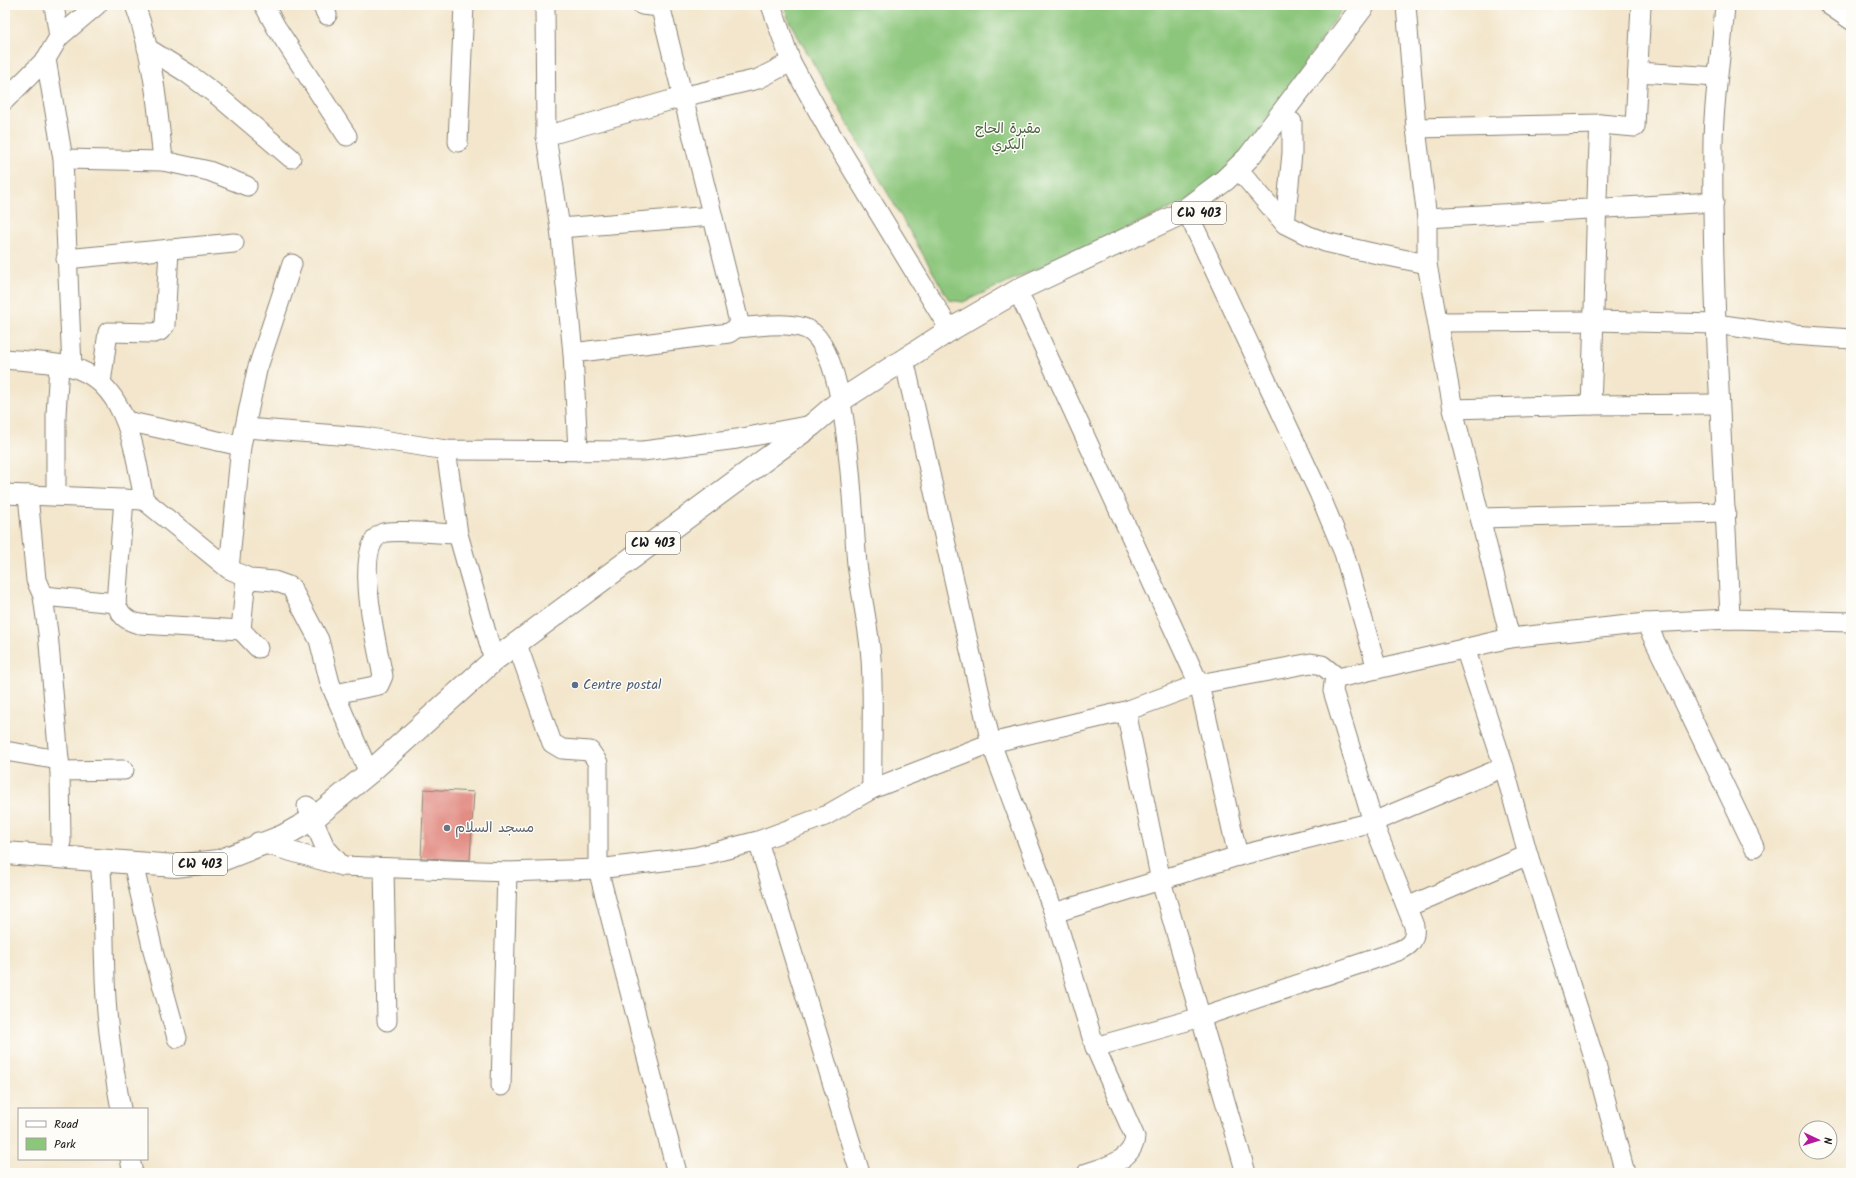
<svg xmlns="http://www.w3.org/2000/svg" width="1856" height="1178" font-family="Kalam,'Playpen Sans Arabic',sans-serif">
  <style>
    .green { fill: #8cc67b; stroke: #54714c }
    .building { fill: #e28c83 }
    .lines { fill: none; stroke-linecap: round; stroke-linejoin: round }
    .minor-casing { stroke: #888174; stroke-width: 21 }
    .major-casing { stroke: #888174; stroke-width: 24 }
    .minor { stroke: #fff; stroke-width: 19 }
    .major { stroke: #fff; stroke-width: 22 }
    .service-dot { fill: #5c6f8a; stroke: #fdfcf7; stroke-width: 1.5 }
    .worship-dot { fill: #6b7280; stroke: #fdfcf7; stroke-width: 1.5 }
    .labels { text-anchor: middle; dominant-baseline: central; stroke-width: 3; stroke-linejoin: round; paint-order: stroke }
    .shield { fill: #fdfcf7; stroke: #605f5e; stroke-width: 1 }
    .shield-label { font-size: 13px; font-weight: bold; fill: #1c1c1c }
    .park-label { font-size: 14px; fill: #496042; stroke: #fdfcf7 }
    .service-label { font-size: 14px; fill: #4e5e75; stroke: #fdfcf7; text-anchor: start }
    .worship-label { font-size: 14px; fill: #5b616d; stroke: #fdfcf7; text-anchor: start }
  </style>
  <rect width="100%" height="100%" fill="#fdfcf7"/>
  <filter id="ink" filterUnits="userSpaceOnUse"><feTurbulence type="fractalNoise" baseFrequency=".025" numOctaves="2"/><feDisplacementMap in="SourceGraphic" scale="8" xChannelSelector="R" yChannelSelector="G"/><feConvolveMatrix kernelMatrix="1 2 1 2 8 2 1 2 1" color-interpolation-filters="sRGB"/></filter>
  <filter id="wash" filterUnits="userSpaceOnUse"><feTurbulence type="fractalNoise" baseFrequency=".012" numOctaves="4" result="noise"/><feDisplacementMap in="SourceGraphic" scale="16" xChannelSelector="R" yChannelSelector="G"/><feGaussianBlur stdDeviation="0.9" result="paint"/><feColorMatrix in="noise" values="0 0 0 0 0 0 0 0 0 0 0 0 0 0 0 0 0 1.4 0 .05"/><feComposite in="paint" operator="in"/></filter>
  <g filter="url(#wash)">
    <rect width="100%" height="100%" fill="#f3e6cc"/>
    <path class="green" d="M 784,5 L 1345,5 L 1238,160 L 1185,202 L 963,302 L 949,300 L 789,21 Z"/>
    <g id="blocks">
      <path class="building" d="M 424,789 L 474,792 L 470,860 L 421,858 Z"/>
    </g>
  </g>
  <g filter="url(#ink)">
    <use href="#blocks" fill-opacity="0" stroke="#888174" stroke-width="1"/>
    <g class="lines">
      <defs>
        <g id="minor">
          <path d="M 54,5 L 59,37"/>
          <path d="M 135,5 C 153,54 158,109 163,161"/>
          <path d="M 264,5 L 276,27 L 347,136"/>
          <path d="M 322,5 L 327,15"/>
          <path d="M 545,5 L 546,136 L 560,228 L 573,353 L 578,451"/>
          <path d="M 642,5 L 660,7"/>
          <path d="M 771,5 L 791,62 L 829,131 L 950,330"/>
          <path d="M 1406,5 L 1416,128 L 1427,218 L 1427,264 L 1453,409 L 1510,638"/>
          <path d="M 1725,5 C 1722,50 1714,95 1713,140 C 1711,300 1724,460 1730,619"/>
          <path d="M 1829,5 L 1851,20"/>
          <path d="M 147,48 L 187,73 L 218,96 L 291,158"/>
          <path d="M 46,59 L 63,159 L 72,367"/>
          <path d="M 1638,72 L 1717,77"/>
          <path d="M 5,100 L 46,59 L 59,37 L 97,5"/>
          <path d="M 1600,124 L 1635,127 L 1641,5"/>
          <path d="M 1416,128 L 1600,124 C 1595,218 1595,311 1591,405"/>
          <path d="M 546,136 L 682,97 L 758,79 L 791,62"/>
          <path d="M 458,142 L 464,5"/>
          <path d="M 63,159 L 163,161 L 209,171 L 247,186"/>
          <path d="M 1245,177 L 1285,224 L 1307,235 L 1325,242 L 1368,252 L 1427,264"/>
          <path d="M 1427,218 L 1714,202"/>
          <path d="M 1191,220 L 1319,493 L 1344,553 L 1377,669"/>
          <path d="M 1285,224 L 1292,153 L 1292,122"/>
          <path d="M 560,228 L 712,216"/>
          <path d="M 66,259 L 234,243"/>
          <path d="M 1023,302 L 1199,684 L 1238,856"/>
          <path d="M 1439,322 L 1595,321 L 1716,324 L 1793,335 L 1851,339"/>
          <path d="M 736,328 C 756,327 797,319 813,333 C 850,367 852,512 857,564 C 861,595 869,627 871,659 C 874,702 871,746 872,789"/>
          <path d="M 573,353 L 729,333 L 736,328 L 739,322 L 660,5"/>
          <path d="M 5,359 C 24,361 55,362 72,367 C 128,383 135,453 144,500 L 229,569 L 251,579 L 274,581 L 291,587 L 319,640 L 330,683 L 369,773"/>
          <path d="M 904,359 L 991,743 L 1054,913 L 1095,1047 L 1135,1137 C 1133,1161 1105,1167 1087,1173"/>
          <path d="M 101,383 L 108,332 L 154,333 L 160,331 L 165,325 L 169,249"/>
          <path d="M 1453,409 L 1591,405 L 1719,404"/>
          <path d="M 126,421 L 241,446"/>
          <path d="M 245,428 L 364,437 L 446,450 L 643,451 L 737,439 L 812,425"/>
          <path d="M 446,450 L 458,534 L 494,660"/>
          <path d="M 5,494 L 144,500"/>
          <path d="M 28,495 L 36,580 L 43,596 L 48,633 L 60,771 L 61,842"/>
          <path d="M 56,496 L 56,415 L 59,365"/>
          <path d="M 1480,518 L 1726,512"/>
          <path d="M 229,569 L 241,446 L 257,370 L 292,264"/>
          <path d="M 43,596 L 116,603 C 120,615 126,621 140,624 L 241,630 L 246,577"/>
          <path d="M 116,603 L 124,499"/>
          <path d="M 1646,623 L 1754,847"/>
          <path d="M 241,630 L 258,648"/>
          <path d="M 517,644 L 552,743 L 562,749 L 590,751 L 598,763 L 598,869 L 677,1173"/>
          <path d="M 1465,648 L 1504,767 L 1528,855 L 1596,1064 L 1625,1173"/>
          <path d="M 335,694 L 379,685 L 383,676 C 378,650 351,545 383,533 C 393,529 444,534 458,534"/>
          <path d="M 1126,711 L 1161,881 L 1246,1173"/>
          <path d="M 5,751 L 59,760"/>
          <path d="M 60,771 L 124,770"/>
          <path d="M 307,806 L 325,847 L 342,866"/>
          <path d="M 758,841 L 860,1173"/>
          <path d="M 258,842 L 342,866 L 507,872 L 598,869 L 696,857 L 758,841 L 825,816 L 872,789 L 991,743 L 1126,711 L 1199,684 L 1311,663 L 1322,665 L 1338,678"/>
          <path d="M 100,861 C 105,907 103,952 106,998 C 108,1035 114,1072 121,1109"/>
          <path d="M 133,863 L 154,955 L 177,1038"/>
          <path d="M 384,868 L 387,1021"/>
          <path d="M 1407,907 L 1528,855"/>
          <path d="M 1054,913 L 1238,856 L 1373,822 L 1504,767"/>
          <path d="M 1095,1047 L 1201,1017 L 1398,951 C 1410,946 1416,940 1414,926 L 1373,822 L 1333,691 L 1334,683 L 1338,678 L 1510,638 L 1646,623 L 1730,619 L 1851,622"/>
          <path d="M 501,1086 L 507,872"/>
          <path d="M 130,1159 L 133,1173"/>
        </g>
        <path id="major" d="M 5,853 L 175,866 L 219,861 L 283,836 L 313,819 L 369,773 L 494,660 L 812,425 L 840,401 L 950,330 L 1022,288 L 1178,215 L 1225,180 L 1248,158 L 1364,5"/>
      </defs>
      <use href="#minor" class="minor-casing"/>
      <use href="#major" class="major-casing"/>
      <use href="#minor" class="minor"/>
      <use href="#major" class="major"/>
    </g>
  </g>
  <circle class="service-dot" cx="575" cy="685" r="4"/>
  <circle class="worship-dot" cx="447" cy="828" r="4"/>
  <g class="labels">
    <g class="shield">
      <rect x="1172" y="202" width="54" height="22" rx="3"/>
      <rect x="626" y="532" width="54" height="22" rx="3"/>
      <rect x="173" y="853" width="54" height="22" rx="3"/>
    </g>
    <g class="shield-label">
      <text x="1199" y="213">CW 403</text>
      <text x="653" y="543">CW 403</text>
      <text x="200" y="864">CW 403</text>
    </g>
    <g class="park-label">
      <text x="1008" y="129">مقبرة الحاج<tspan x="1008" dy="16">البكري</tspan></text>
    </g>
    <g class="service-label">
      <text x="583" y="685">Centre postal</text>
    </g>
    <g class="worship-label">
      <text x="455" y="828">مسجد السلام</text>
    </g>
  </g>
  <rect width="1856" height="1178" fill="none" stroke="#fdfcf7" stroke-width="20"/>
  <rect x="18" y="1108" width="130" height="52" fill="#fdfcf7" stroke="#a3a29f"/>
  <rect x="26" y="1121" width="20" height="6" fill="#ffffff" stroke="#a3a29f"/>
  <text x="54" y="1128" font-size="12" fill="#1c1c1c">Road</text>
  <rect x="26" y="1138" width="20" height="12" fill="#8cc67b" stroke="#a3a29f"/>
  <text x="54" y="1148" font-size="12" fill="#1c1c1c">Park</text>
  <g transform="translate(1818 1140) rotate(94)"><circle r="19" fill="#fdfcf7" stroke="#a3a29f"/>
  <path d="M0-3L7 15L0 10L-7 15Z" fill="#b5179e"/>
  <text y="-6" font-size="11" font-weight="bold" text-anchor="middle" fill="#1c1c1c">N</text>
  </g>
</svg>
